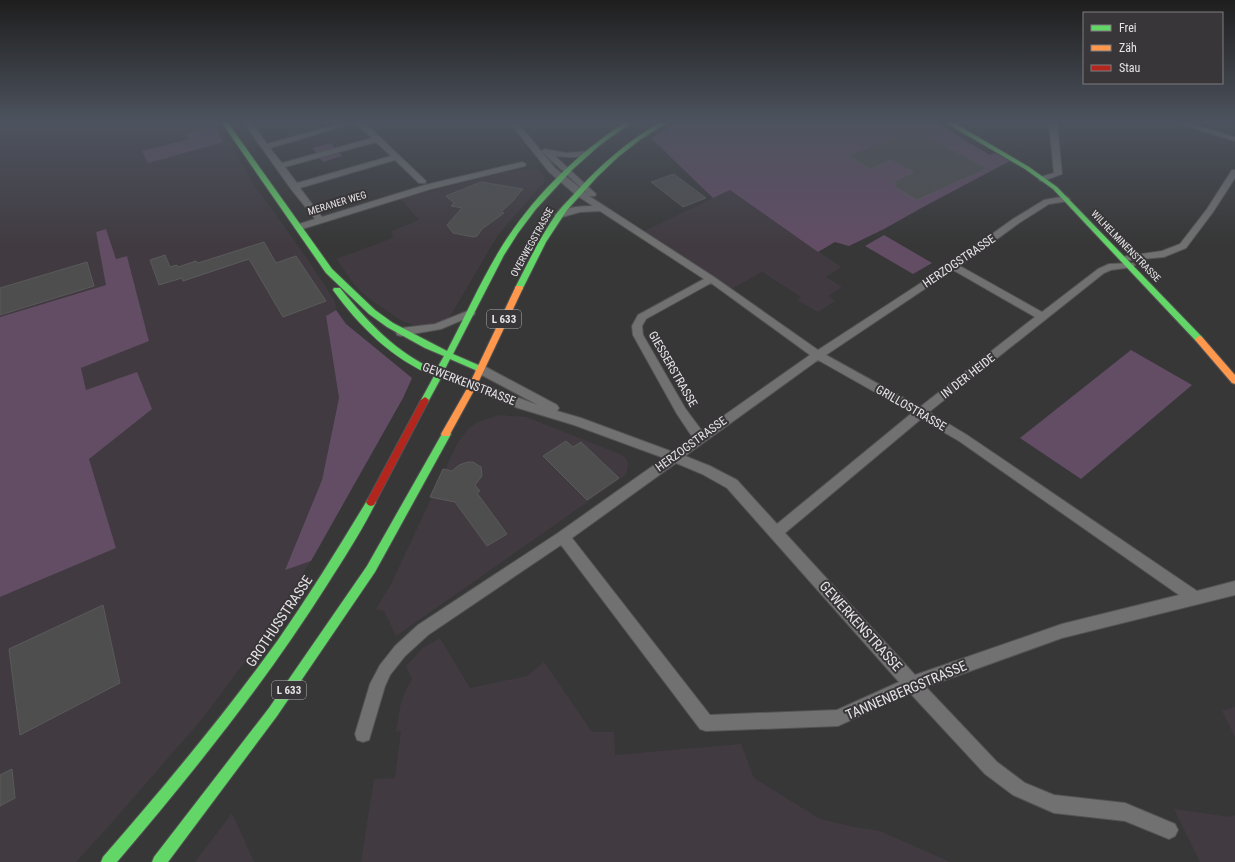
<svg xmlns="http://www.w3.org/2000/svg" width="1235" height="862" font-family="'Roboto Condensed',sans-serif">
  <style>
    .built { fill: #413b41 }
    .green { fill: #624d65 }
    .building { fill: #4e4e4e; stroke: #5a5a5a }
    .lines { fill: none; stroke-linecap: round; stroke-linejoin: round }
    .street-casing { stroke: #535353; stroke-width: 2 }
    .fast-casing { stroke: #535353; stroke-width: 2 }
    .slow-casing { stroke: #535353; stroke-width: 2 }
    .jam-casing { stroke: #535353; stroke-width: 2 }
    .street { fill: #717171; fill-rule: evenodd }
    .fast { fill: #63d668; fill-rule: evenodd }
    .slow { fill: #ff974d; fill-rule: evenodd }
    .jam { fill: #b3261e; fill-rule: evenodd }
    .labels { text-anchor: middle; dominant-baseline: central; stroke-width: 4; stroke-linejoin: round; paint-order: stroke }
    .far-street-label { font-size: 10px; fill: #e6e4e6; stroke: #383638 }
    .shield { fill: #383638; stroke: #b2b0b2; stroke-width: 1 }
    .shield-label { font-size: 11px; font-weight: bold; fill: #e6e4e6 }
    .street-label { font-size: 12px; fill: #e6e4e6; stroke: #383638 }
    .near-street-label { font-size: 14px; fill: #e6e4e6; stroke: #383638 }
  </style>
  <rect width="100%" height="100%" fill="#373737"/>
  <g class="built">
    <path d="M 0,123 L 215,123 L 228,141 L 255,186 L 297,244 L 335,301 L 336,310 L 326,316 L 339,398 L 322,480 L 285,569 L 311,561 L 264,636 L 202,719 L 108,827 L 76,862 L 0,862 L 0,597 L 116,548 L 89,459 L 86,391 L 81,368 L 149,340 L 127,256 L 116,259 L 106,229 L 96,232 L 107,285 L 0,317 Z"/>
    <path d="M 537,168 L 544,177 L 545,181 L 498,235 L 449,318 L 435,323 L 423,325 L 413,325 L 402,321 L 367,297 L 354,284 L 336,259 L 393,238 L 391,231 L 419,220 L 401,199 L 423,193 L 506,172 Z"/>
    <path d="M 730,190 L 841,267 L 826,277 L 842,287 L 828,296 L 835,301 L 818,312 L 797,300 L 801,297 L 762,272 L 730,290 L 644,231 Z"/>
    <path d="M 499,415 L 526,417 L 620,454 L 626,458 L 628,464 L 626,475 L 396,636 L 384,611 L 376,609 L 390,586 L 458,442 L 469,428 L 478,422 Z"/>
    <path d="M 440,638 L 470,688 L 527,676 L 544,662 L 592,732 L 614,732 L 615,755 L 741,744 L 754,778 L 820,819 L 854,827 L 880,831 L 950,862 L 361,862 L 374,779 L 395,778 L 401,731 L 396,732 L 400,707 L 404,694 L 412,679 L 406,666 L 423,648 Z"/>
    <path d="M 1235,707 L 1235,737 L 1222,711 Z"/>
    <path d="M 1174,809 L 1230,817 L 1235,815 L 1235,862 L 1200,862 Z"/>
    <path d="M 232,813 L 254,862 L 195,862 Z"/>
  </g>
  <g class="green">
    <path d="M 676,123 L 936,123 L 990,155 L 995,153 L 1010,161 L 925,206 L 884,229 L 849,246 L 835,242 L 818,252 L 730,190 L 713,198 L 651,138 Z"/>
    <path d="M 214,126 L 224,142 L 148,163 L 142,151 L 189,139 L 186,134 Z"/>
    <path d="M 331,143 L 342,156 L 323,162 L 312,148 Z"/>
    <path d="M 106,229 L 116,259 L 127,256 L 149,341 L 81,368 L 86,390 L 137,372 L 152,409 L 89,459 L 116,548 L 0,597 L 0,317 L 106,285 L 96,232 Z"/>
    <path d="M 884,235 L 932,263 L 913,274 L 865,246 Z"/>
    <path d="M 336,310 L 346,324 L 412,378 L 403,398 L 311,561 L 285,570 L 322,480 L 339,398 L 326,316 Z"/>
    <path d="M 1131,350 L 1192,385 L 1081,479 L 1020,438 Z"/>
  </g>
  <g class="building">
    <path d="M 911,129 L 988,168 L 917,200 L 893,186 L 897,184 L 892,182 L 914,172 L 891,160 L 870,169 L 848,156 Z"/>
    <path d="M 674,174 L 706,198 L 683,207 L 651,182 Z"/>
    <path d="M 481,182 L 523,189 L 514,199 L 515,199 L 501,212 L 504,213 L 482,229 L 477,236 L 473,237 L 453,233 L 447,225 L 462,208 L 451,206 L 454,203 L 446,196 Z"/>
    <path d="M 264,242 L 276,263 L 296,256 L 326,301 L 283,317 L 249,259 L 183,281 L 182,278 L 159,285 L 150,260 L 165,255 L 170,267 L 177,265 L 178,267 L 196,261 L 198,263 Z"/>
    <path d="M 87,262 L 94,286 L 0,315 L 0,288 Z"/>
    <path d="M 566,441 L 573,447 L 581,442 L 619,478 L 587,500 L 543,456 Z"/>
    <path d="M 468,462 L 473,462 L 481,467 L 482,476 L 475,485 L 480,491 L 477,493 L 507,534 L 487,546 L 455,502 L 430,497 L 443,469 L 452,471 L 459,465 Z"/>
    <path d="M 103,605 L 120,683 L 20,735 L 9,649 Z"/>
    <path d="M 12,769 L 15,798 L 0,806 L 0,775 Z"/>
  </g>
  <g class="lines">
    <defs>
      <g id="street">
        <path d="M 244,123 L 252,123 L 267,144 L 341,123 L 354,123 L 270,148 L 282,163 L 372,138 L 356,123 L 365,123 L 426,181 L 425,183 L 419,183 L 395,160 L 300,188 L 322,217 L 425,185 L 522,162 L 526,164 L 525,166 L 431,189 L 299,230 L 294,227 L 296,225 L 315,219 L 291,189 ZM 376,142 L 391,156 L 297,183 L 285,167 Z"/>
        <path d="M 510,123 L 518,123 L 555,168 L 589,195 L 541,151 L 545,149 L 566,153 L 590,151 L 591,153 C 583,159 565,157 555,156 L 596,194 L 595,196 L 589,196 L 714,277 L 818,350 L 950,264 L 1013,219 L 1044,200 L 1066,196 L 1070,199 L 1069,201 L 1049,204 L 1019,223 L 960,266 L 1042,312 L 1098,269 L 1109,264 L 1133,263 L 1135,265 L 1133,267 L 1111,270 L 1104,273 L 929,412 L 967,435 L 1197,591 L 1235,581 L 1235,595 L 1062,638 L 926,687 L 997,762 L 1025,783 L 1054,795 L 1125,803 L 1175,824 L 1178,830 L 1175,836 L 1169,839 L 1125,821 L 1054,813 L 1013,795 L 985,774 L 910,693 L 838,726 L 706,731 L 700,729 L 561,545 L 428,635 L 405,656 L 390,675 L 385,686 L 369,740 L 363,742 L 357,740 L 355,734 L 370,684 L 380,665 L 395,646 L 418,625 L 558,533 L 664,458 L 574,425 L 518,408 L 469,388 L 467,385 L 469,382 L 473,381 L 538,405 L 476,372 L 474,369 L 476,366 L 484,366 L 557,405 L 559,408 L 557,411 L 581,418 L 673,452 L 693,438 L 677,414 L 633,335 L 632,326 L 638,315 L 704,279 L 600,211 L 580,212 L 559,218 L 556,217 L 555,215 C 563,207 582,206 593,206 L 576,195 L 549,172 ZM 953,270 L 1035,317 L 920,407 L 826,355 ZM 711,283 L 810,355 L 702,431 L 685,408 L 643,335 L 642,326 L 646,319 ZM 818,360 L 912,413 L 777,524 L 737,480 L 710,466 L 685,456 ZM 921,419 L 959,441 L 1179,595 L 1062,624 L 915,675 L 785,533 ZM 676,463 L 702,474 L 727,488 L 899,682 L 837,710 L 710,715 L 572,538 Z"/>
        <path d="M 1049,123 L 1057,123 L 1062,174 L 1043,181 L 1040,181 L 1039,179 L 1040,177 L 1054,173 Z"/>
        <path d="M 1176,123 L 1189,123 L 1235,137 L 1235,141 Z"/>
        <path d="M 1232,170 L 1235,170 L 1235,178 L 1213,212 L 1186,248 L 1164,257 L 1121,261 L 1119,259 L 1121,257 L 1162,251 L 1180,244 L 1207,209 Z"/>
        <path d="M 470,310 L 474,311 L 475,313 L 474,315 L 441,329 L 401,336 L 397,335 L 396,332 L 397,329 L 401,328 L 435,324 Z"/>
      </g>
      <g id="fast">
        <path d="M 222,123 L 228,123 L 332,269 L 375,310 L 393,323 L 447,351 C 466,315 482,278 504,243 C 535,195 576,155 624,123 L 631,123 L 600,145 L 573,169 L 536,209 L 518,233 L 504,255 L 453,354 L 483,367 L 484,369 L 480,372 L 450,359 L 443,373 L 476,383 L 477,385 L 476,387 L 473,388 L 441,378 L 428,402 L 425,403 L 421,400 L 434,376 C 393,360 358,325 333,290 L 334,288 L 340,288 C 367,321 397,354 436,370 L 444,356 L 425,348 L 387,327 L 369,314 L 326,273 Z"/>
        <path d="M 659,123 L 667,123 L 641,139 L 618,157 L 597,177 L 567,210 L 546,242 L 522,290 L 516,290 L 515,288 C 528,263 540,237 557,213 C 562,206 569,200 575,193 C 600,165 627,142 659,123 Z"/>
        <path d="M 946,123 L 954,123 L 1029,167 L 1057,187 L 1202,337 L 1203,339 L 1202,341 L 1196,341 L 1053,189 L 1025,169 Z"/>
        <path d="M 446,431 L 449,432 L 451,434 L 375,572 L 277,716 L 168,862 L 152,862 L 154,857 L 269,708 L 367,566 L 443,432 Z"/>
        <path d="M 371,498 L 374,499 L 376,502 C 362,531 344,558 327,585 C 265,683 192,774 117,862 L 101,862 L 103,857 C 164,787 224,715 278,640 C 310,594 339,547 368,499 Z"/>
      </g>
      <g id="slow">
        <path d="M 516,286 L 522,286 L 523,288 L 477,385 L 449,436 L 443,436 L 441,434 L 469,385 Z"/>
        <path d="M 1199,336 L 1202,337 L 1235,375 L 1235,384 L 1232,383 L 1196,341 L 1195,339 Z"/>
      </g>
      <path id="jam" d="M 425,397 L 429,400 L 374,505 L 371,506 L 368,505 L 366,502 L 368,499 L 421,400 Z"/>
    </defs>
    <use href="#street" class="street-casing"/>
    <use href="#fast" class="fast-casing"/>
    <use href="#slow" class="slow-casing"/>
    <use href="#jam" class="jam-casing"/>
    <use href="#street" class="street"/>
    <use href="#fast" class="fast"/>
    <use href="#slow" class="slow"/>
    <use href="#jam" class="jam"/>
  </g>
  <linearGradient id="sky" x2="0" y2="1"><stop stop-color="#1e1e1e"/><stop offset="0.5" stop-color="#4d535e"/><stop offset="1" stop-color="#4d535e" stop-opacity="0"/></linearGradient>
  <rect width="1235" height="244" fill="url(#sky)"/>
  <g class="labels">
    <g class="far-street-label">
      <text transform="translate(337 203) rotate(-17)">MERANER WEG</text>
      <text transform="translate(532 242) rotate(-61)">OVERWEGSTRASSE</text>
      <text transform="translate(1126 246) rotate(46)">WILHELMINENSTRASSE</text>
    </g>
    <g class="shield">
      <rect x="487" y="310" width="34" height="18" rx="3"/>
      <rect x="272" y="681" width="34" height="18" rx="3"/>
    </g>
    <g class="shield-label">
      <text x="504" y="319">L 633</text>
      <text x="289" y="690">L 633</text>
    </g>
    <g class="street-label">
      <text transform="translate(959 261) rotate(-34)">HERZOGSTRASSE</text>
      <text transform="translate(673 369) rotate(60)">GIESSERSTRASSE</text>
      <text transform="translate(968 376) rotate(-38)">IN DER HEIDE</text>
      <text transform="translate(469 384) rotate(21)">GEWERKENSTRASSE</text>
      <text transform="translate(911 408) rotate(30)">GRILLOSTRASSE</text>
      <text transform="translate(691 444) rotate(-36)">HERZOGSTRASSE</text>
    </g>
    <g class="near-street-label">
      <text transform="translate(279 621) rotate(-56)">GROTHUSSTRASSE</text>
      <text transform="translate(861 626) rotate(48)">GEWERKENSTRASSE</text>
      <text transform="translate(906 690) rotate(-23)">TANNENBERGSTRASSE</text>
    </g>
  </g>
  <rect x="1083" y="12" width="140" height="72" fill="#383638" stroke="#7e7c7e"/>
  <rect x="1091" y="25" width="20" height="6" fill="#63d668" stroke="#7e7c7e"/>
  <text x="1119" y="32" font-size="12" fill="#e6e4e6">Frei</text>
  <rect x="1091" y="45" width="20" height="6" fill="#ff974d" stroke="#7e7c7e"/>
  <text x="1119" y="52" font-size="12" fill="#e6e4e6">Zäh</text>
  <rect x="1091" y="65" width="20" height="6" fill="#b3261e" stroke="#7e7c7e"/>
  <text x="1119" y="72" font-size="12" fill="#e6e4e6">Stau</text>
</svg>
